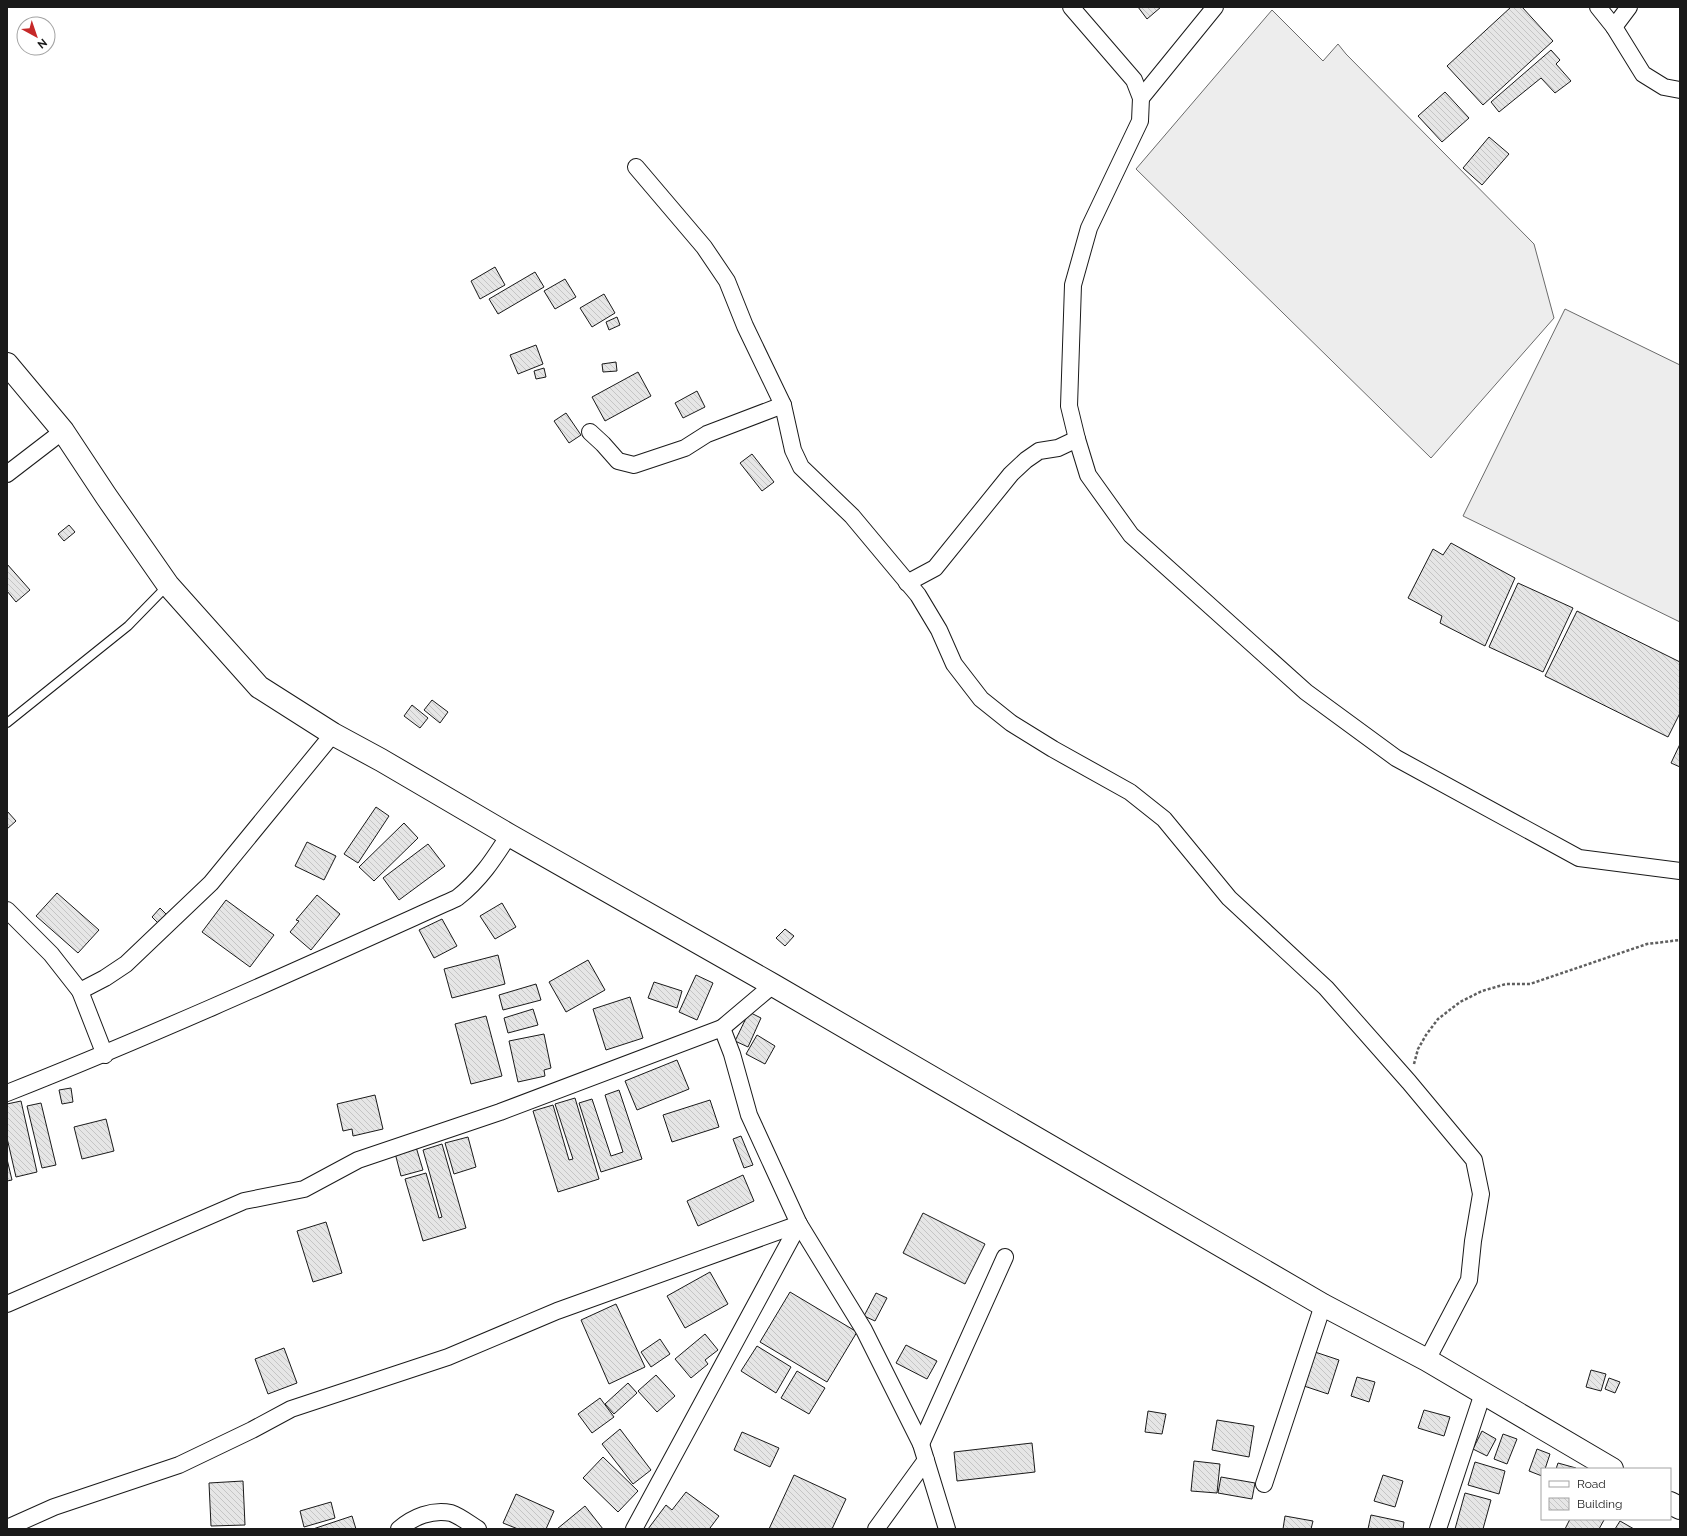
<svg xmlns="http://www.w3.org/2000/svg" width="1687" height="1536" font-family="Raleway,sans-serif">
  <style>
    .built { fill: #ededed; stroke: #6a6a6a }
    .building { fill: url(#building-back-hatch); stroke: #1a1a1a }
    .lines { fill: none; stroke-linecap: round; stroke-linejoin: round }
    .lane-casing { stroke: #1a1a1a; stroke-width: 10 }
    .street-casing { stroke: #1a1a1a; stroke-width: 18 }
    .secondary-casing { stroke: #1a1a1a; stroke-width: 24 }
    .path { stroke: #5f5f5f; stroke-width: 2.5; stroke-dasharray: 3 2; stroke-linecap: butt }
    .lane { stroke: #fff; stroke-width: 8 }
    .street { stroke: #fff; stroke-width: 16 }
    .secondary { stroke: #fff; stroke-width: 22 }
  </style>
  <defs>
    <pattern id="building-back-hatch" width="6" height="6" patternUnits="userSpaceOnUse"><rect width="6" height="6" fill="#e6e6e6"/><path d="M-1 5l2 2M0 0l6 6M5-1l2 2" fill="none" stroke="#c5c5c5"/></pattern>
  </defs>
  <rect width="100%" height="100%" fill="#fff"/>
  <g class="built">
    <path d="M 1272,10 L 1323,61 L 1338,44 L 1346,54 L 1534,244 L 1554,318 L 1431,458 L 1136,169 Z"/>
    <path d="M 1565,309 L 1680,365 L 1680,622 L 1463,516 Z"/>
  </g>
  <g class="building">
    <path d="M 1138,7 L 1161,7 L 1147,19 Z"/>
    <path d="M 1511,7 L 1522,7 L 1553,41 L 1483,105 L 1447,66 Z"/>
    <path d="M 1551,50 L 1560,60 L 1556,64 L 1571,81 L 1555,93 L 1541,78 L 1499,112 L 1491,102 Z"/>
    <path d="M 1445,92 L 1469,118 L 1442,142 L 1418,116 Z"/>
    <path d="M 1489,137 L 1509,154 L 1482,185 L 1463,168 Z"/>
    <path d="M 495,267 L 505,285 L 480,299 L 471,281 Z"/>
    <path d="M 535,272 L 544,287 L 498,314 L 489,299 Z"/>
    <path d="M 565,279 L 576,297 L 555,309 L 544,291 Z"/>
    <path d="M 604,294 L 615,313 L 592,327 L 580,308 Z"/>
    <path d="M 617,317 L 620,325 L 609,330 L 606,322 Z"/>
    <path d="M 536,345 L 543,364 L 518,374 L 510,355 Z"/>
    <path d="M 616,362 L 617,371 L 603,372 L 602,364 Z"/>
    <path d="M 544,368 L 546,377 L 536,379 L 534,371 Z"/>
    <path d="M 638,372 L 651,396 L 605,421 L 592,397 Z"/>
    <path d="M 697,391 L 705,407 L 683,418 L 675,403 Z"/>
    <path d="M 566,413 L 581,435 L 569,443 L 554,421 Z"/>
    <path d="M 752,454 L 774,482 L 762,491 L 740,463 Z"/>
    <path d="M 69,525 L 75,532 L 64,541 L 58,534 Z"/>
    <path d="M 1451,543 L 1515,578 L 1485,646 L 1440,623 L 1442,616 L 1408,598 L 1433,549 L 1443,555 Z"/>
    <path d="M 7,564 L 30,590 L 16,602 L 7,591 Z"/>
    <path d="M 1518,583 L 1573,608 L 1543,672 L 1489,647 Z"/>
    <path d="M 1577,611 L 1680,662 L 1680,713 L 1668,737 L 1545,676 Z"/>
    <path d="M 432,700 L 448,712 L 440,723 L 424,710 Z"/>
    <path d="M 412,705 L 428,718 L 420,728 L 404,716 Z"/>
    <path d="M 1680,744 L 1680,767 L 1671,763 Z"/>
    <path d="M 376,807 L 389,816 L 358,863 L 344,854 Z"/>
    <path d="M 7,811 L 16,821 L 7,829 Z"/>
    <path d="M 404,823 L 418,838 L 374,881 L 359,867 Z"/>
    <path d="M 307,842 L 336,856 L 324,880 L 295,866 Z"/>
    <path d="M 428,844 L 445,866 L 399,900 L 383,878 Z"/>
    <path d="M 57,893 L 99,930 L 78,953 L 36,916 Z"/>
    <path d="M 317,895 L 340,914 L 311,950 L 290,932 L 299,921 L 296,920 Z"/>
    <path d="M 226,900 L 274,935 L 250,967 L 202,932 Z"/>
    <path d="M 502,903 L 516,927 L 495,939 L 480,916 Z"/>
    <path d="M 160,908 L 167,915 L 158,923 L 152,917 Z"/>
    <path d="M 442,919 L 457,946 L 434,958 L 419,930 Z"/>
    <path d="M 785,929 L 794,936 L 785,946 L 776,938 Z"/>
    <path d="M 498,955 L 505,984 L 452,998 L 444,969 Z"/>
    <path d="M 588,960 L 605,990 L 566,1012 L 549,982 Z"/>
    <path d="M 696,975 L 713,983 L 697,1020 L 679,1012 Z"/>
    <path d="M 654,982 L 682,991 L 677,1008 L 648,998 Z"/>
    <path d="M 536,984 L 541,1000 L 503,1010 L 499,995 Z"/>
    <path d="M 630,997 L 643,1038 L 606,1050 L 593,1009 Z"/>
    <path d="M 533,1009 L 538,1025 L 508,1033 L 504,1018 Z"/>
    <path d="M 749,1012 L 761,1018 L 748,1047 L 735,1041 Z"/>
    <path d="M 486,1016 L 502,1076 L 471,1084 L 455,1024 Z"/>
    <path d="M 544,1034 L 551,1068 L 544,1070 L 545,1076 L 518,1082 L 509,1041 Z"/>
    <path d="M 757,1035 L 775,1046 L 765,1064 L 746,1054 Z"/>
    <path d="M 677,1060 L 689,1089 L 637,1110 L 625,1081 Z"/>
    <path d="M 71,1088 L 73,1102 L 62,1104 L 59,1090 Z"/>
    <path d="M 619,1090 L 642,1159 L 601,1172 L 579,1103 L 592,1099 L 611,1156 L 623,1152 L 605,1095 Z"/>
    <path d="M 375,1095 L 383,1129 L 353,1136 L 352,1129 L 343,1131 L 337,1104 Z"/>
    <path d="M 575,1098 L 599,1179 L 558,1192 L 533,1111 L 553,1105 L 569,1160 L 573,1159 L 555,1104 Z"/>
    <path d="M 710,1100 L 719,1127 L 672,1142 L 663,1115 Z"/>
    <path d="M 21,1101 L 37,1172 L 16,1177 L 7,1138 L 7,1104 Z"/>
    <path d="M 41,1103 L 56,1165 L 42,1168 L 27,1106 Z"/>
    <path d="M 106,1119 L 114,1151 L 82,1159 L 74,1127 Z"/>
    <path d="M 741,1136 L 753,1165 L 744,1168 L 733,1139 Z"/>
    <path d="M 468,1137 L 476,1167 L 454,1174 L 445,1143 Z"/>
    <path d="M 442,1144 L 466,1228 L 423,1241 L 405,1179 L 426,1173 L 439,1218 L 442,1217 L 423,1150 Z"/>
    <path d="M 416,1147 L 423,1170 L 401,1176 L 395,1153 Z"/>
    <path d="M 7,1159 L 12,1180 L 7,1181 Z"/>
    <path d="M 743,1175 L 754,1201 L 698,1226 L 687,1201 Z"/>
    <path d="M 923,1213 L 985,1244 L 965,1284 L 903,1253 Z"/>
    <path d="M 326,1222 L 342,1273 L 313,1282 L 297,1231 Z"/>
    <path d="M 710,1272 L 728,1304 L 685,1328 L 667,1296 Z"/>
    <path d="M 790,1292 L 857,1332 L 827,1382 L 760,1342 Z"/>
    <path d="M 876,1293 L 887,1298 L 875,1321 L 864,1316 Z"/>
    <path d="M 616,1304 L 645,1367 L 609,1384 L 581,1320 Z"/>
    <path d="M 705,1334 L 718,1350 L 705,1360 L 708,1364 L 691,1378 L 675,1359 Z"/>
    <path d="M 660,1339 L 670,1354 L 651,1367 L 641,1352 Z"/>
    <path d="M 906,1345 L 937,1361 L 927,1379 L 896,1363 Z"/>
    <path d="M 757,1346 L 791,1367 L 776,1393 L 741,1371 Z"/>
    <path d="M 284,1348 L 297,1383 L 268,1394 L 255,1359 Z"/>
    <path d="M 1312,1351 L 1339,1360 L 1328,1394 L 1301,1385 Z"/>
    <path d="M 1591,1370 L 1606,1374 L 1601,1391 L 1586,1387 Z"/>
    <path d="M 797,1371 L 825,1388 L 809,1414 L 781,1398 Z"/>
    <path d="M 656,1375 L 675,1396 L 657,1412 L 638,1391 Z"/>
    <path d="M 1357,1377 L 1375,1382 L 1369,1402 L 1351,1396 Z"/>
    <path d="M 1609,1378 L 1620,1382 L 1615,1393 L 1605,1389 Z"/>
    <path d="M 628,1383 L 637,1393 L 614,1414 L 605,1404 Z"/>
    <path d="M 600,1398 L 614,1417 L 592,1433 L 578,1414 Z"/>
    <path d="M 1424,1410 L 1450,1417 L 1444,1436 L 1418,1428 Z"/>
    <path d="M 1148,1411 L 1166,1414 L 1162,1434 L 1145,1432 Z"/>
    <path d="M 1217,1420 L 1254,1426 L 1249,1457 L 1212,1450 Z"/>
    <path d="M 620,1429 L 651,1470 L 633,1484 L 602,1444 Z"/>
    <path d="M 1482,1431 L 1496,1439 L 1487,1456 L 1473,1449 Z"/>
    <path d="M 742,1432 L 779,1448 L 770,1467 L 734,1450 Z"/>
    <path d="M 1503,1434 L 1517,1439 L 1507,1464 L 1494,1459 Z"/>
    <path d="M 1032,1443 L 1035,1472 L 957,1481 L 954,1452 Z"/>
    <path d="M 1537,1449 L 1550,1454 L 1545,1469 L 1542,1469 L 1542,1476 L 1529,1471 Z"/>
    <path d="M 603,1457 L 638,1491 L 618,1512 L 583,1478 Z"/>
    <path d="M 1194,1461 L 1220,1464 L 1217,1493 L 1191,1491 Z"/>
    <path d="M 1475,1462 L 1505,1471 L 1499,1494 L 1468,1485 Z"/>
    <path d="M 1558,1463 L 1576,1468 L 1576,1469 L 1556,1469 Z"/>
    <path d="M 794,1475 L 846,1499 L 832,1529 L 769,1529 Z"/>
    <path d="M 1383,1475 L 1403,1481 L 1395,1507 L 1374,1501 Z"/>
    <path d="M 1221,1477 L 1255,1483 L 1252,1499 L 1218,1493 Z"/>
    <path d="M 243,1481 L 245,1525 L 211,1526 L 209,1483 Z"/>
    <path d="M 686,1492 L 719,1516 L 710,1528 L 712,1529 L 648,1529 L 666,1505 L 672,1510 Z"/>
    <path d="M 1465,1493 L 1491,1500 L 1483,1529 L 1455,1529 Z"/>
    <path d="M 516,1494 L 554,1511 L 546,1529 L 518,1529 L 503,1523 Z"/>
    <path d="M 331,1502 L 335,1518 L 304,1527 L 300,1511 Z"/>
    <path d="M 585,1506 L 603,1529 L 557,1529 Z"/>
    <path d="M 1371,1515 L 1404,1522 L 1403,1529 L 1368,1529 Z"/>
    <path d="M 352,1516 L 356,1529 L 313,1529 Z"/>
    <path d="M 1285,1516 L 1313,1521 L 1311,1529 L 1283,1529 Z"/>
    <path d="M 1570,1519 L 1603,1519 L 1604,1520 L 1599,1529 L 1565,1529 Z"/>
    <path d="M 1620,1521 L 1634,1529 L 1615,1529 Z"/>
  </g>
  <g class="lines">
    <defs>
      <path id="lane" d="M 7,723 L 128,626 L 168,585"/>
      <g id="street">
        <path d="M 1071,7 L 1134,80 L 1141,98 L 1140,121 L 1089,228 L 1073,285 L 1069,406 L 1077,439 L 1088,475 L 1131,535 L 1306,692 L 1396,758 L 1579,858 L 1680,871"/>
        <path d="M 1598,7 L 1614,27 L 1643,74 L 1664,87 L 1680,90"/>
        <path d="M 1614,27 L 1629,7"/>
        <path d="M 1141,98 L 1215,7"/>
        <path d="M 636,167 L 704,247 L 727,281 L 745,326 L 783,405 L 793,450 L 801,467 L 852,516 L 918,595 L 939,630 L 954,664 L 981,699 L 1011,723 L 1053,749 L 1130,792 L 1164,819 L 1229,898 L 1326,988 L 1409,1082 L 1474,1160 L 1481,1194 L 1473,1241 L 1469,1280 L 1427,1360"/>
        <path d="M 590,432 L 603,444 L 618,461 L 634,465 L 685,448 L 707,434 L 783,405"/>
        <path d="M 7,474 L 63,431"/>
        <path d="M 907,583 L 935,568 L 1011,474 L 1026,460 L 1039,451 L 1058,448 L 1077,439"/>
        <path d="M 7,910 L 51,954 L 80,991 L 105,1055"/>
        <path d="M 80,991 L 105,978 L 126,964 L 211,883 L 333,734"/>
        <path d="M 722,1028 L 732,1054 L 749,1115 L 799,1224 L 864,1330 L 921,1444 L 947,1529"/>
        <path d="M 7,1093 C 159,1033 308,965 457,898 C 480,880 493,860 509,835"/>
        <path d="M 7,1304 L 244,1201 L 304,1189 L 358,1160 L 500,1112 L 722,1028 L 773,985"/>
        <path d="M 921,1444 L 1005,1257"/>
        <path d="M 1264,1484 L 1323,1305"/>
        <path d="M 7,1528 L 54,1507 L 179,1465 L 252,1430 L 291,1409 L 448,1357 L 557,1311 L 799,1224"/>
        <path d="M 399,1529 C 413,1517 432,1509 451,1513 C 460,1516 470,1524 478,1529"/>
        <path d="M 634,1529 L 799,1224"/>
        <path d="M 876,1529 L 926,1460"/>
        <path d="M 1438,1529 L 1483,1393"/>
      </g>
      <g id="secondary">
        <path d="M 7,364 L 63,431 L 106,496 L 168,585 L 259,687 L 333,734 L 381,760 L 509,835 L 773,985 L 1323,1305 L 1427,1360 L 1612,1469"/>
        <path d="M 1670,1503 L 1680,1508"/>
      </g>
    </defs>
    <use href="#lane" class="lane-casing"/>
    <use href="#street" class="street-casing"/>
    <use href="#secondary" class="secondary-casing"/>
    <path class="path" d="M 1414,1064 L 1418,1049 L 1426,1035 L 1438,1019 L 1460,1002 L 1482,991 L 1506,984 L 1530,984 L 1647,944 L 1680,940"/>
    <use href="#lane" class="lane"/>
    <use href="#street" class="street"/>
    <use href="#secondary" class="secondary"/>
  </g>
  <rect width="1687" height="1536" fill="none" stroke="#1a1a1a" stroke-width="16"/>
  <rect x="1541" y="1468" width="130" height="52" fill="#ffffff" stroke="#a3a3a3"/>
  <rect x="1549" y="1481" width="20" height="6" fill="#ffffff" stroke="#a3a3a3"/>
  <text x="1577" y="1488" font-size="12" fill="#1a1a1a">Road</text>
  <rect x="1549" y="1498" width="20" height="12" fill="url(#building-back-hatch)" stroke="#a3a3a3"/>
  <text x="1577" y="1508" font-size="12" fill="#1a1a1a">Building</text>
  <g transform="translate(36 36) rotate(140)"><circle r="19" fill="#ffffff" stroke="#a3a3a3"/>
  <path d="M0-3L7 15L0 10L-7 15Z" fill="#c62828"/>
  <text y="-6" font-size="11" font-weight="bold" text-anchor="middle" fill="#1a1a1a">N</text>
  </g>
</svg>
